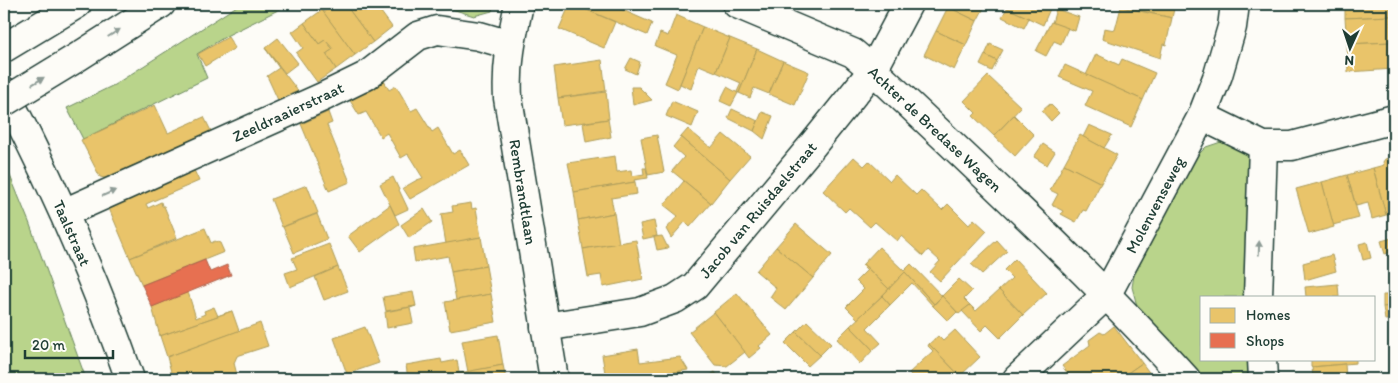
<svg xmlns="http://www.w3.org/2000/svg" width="1398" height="383" font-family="Itim,sans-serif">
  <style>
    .green { fill: #b9d48b; stroke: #6c8860 }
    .homes { fill: #e9c46a; stroke: #ac9c5a }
    .shops { fill: #e76f51; stroke: #ab6048 }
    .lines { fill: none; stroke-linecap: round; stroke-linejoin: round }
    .minor-casing { stroke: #1f3d34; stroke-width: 31 }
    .major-casing { stroke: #1f3d34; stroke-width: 31 }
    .highway-casing { stroke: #1f3d34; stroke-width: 31 }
    .minor { stroke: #fdfcf7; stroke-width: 28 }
    .major { stroke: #fdfcf7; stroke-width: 28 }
    .highway { stroke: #fdfcf7; stroke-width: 28 }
    .highway-bridge-casing { stroke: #1f3d34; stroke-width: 31; stroke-linecap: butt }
    .highway-bridge { stroke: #fdfcf7; stroke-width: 28 }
    .oneway { fill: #8e9c96 }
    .labels { text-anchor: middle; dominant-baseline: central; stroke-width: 5; stroke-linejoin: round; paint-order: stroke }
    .street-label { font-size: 16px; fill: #1f3d34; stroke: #fdfcf7 }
  </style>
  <rect width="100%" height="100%" fill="#fdfcf7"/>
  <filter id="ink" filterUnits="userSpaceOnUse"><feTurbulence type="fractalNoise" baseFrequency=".02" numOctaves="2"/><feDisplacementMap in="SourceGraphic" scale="10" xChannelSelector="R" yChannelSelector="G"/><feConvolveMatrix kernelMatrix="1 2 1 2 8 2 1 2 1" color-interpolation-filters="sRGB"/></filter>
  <g filter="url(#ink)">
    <g class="green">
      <path d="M 240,4 L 290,4 L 228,35 L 197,54 L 207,78 L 83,139 L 67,108 L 114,85 Z"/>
      <path d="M 436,4 L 494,4 L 492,11 L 474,16 Z"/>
      <path d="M 1221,142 L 1235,144 L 1250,155 L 1249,297 L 1202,297 L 1202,359 L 1254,359 L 1255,379 L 1199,379 L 1137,306 L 1132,287 L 1135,270 L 1193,160 L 1206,147 Z"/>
      <path d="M 4,161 L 29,222 L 86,379 L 4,379 Z"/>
    </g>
    <g class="homes">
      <path d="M 334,4 L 345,4 L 373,42 L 355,55 L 323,12 Z"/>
      <path d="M 345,4 L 359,4 L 364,11 L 375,4 L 392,27 L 373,42 Z"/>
      <path d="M 570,4 L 573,4 L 615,22 L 604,48 L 559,29 Z"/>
      <path d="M 573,4 L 609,4 L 652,23 L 647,35 Z"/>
      <path d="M 949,4 L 986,4 L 977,21 L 948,7 Z"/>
      <path d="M 1009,4 L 1052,4 L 1043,25 L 1007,8 Z"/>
      <path d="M 1126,4 L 1175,4 L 1172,18 L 1125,7 Z"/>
      <path d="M 1345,4 L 1390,4 L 1391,16 L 1345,18 Z"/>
      <path d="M 948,7 L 977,21 L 966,45 L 936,31 Z"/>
      <path d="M 1121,7 L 1172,18 L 1166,45 L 1163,44 L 1160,58 L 1102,39 L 1104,28 L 1115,30 Z"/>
      <path d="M 1007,8 L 1029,18 L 1024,28 L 1002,17 Z"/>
      <path d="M 1056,9 L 1079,17 L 1075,31 L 1052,23 Z"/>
      <path d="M 322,10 L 355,55 L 336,69 L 326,54 L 333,49 L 325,40 L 319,44 L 304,23 Z"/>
      <path d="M 676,15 L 703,27 L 678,89 L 665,83 L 677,55 L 655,46 L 660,33 L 668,36 Z"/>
      <path d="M 1391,16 L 1392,42 L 1347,44 L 1345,18 Z"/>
      <path d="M 1051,22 L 1068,28 L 1061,44 L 1054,41 L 1046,56 L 1036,51 Z"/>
      <path d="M 304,23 L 319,44 L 325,40 L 333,49 L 326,54 L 336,69 L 317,82 L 296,53 L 303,48 L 292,32 Z"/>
      <path d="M 703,27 L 730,38 L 716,72 L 699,65 L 691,89 L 680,84 Z"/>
      <path d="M 936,31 L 966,45 L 954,70 L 924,55 Z"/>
      <path d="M 228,37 L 235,48 L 205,66 L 198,54 Z"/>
      <path d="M 278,38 L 298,63 L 285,73 L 265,48 Z"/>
      <path d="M 730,38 L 757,49 L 739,93 L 737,92 L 741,83 L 716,72 Z"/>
      <path d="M 1392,42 L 1394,69 L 1348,72 L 1347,44 Z"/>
      <path d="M 990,44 L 1003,50 L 997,61 L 985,55 Z"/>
      <path d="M 265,48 L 298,91 L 278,100 L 267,76 L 279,68 Z"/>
      <path d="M 757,49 L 783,61 L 769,94 L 754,88 L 750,98 L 739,93 Z"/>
      <path d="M 1096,54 L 1119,65 L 1122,59 L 1155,73 L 1143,100 L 1086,75 Z"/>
      <path d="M 985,55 L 997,61 L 992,71 L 980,65 Z"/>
      <path d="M 631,58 L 640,62 L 636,74 L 625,69 Z"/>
      <path d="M 602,60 L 606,91 L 558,98 L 554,67 Z"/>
      <path d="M 783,61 L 809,72 L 795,105 L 769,94 Z"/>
      <path d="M 1065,65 L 1143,100 L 1131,127 L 1085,106 L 1092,91 L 1059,77 Z"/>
      <path d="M 988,76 L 1021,107 L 994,136 L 973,116 L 976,113 L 964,101 Z"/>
      <path d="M 383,79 L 389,90 L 396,86 L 411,111 L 417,108 L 432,132 L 438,128 L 453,154 L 460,150 L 469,165 L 410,199 L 403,188 L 417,180 L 423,178 L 408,154 L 401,158 L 387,133 L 381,137 L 366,112 L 359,115 L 349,99 Z"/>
      <path d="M 631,87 L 639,87 L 652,100 L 633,105 Z"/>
      <path d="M 727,87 L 738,93 L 731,106 L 720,101 Z"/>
      <path d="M 606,92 L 609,119 L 562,125 L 558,98 Z"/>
      <path d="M 672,101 L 698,112 L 692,127 L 666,116 Z"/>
      <path d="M 1050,104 L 1059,113 L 1051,121 L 1042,111 Z"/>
      <path d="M 155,105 L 168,133 L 204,117 L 211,131 L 105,178 L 100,177 L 81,140 Z"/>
      <path d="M 732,109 L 758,121 L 754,131 L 728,118 Z"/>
      <path d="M 328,112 L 332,123 L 327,125 L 350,182 L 329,191 L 301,124 Z"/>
      <path d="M 762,112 L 773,116 L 764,139 L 754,131 Z"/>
      <path d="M 1014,115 L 1034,135 L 1015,156 L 994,136 Z"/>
      <path d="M 608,119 L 611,137 L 586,142 L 583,123 Z"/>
      <path d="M 1089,125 L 1112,135 L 1104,148 L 1083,137 Z"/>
      <path d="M 688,129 L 711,148 L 723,134 L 750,156 L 730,179 L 681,137 Z"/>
      <path d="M 657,135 L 664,172 L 648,175 L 641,138 Z"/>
      <path d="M 1080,135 L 1117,155 L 1101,183 L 1064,164 Z"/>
      <path d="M 681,137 L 730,179 L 711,203 L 672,171 L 684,157 L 673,147 Z"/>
      <path d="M 1043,144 L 1055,152 L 1047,165 L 1034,157 Z"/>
      <path d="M 615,156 L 617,172 L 631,170 L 632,176 L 644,174 L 643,168 L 646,168 L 648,178 L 634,180 L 635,182 L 574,192 L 568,163 Z"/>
      <path d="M 854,157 L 864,166 L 869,161 L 890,181 L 895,175 L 916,195 L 921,190 L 942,210 L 948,204 L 969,225 L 974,219 L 987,231 L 940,281 L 930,272 L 940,261 L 928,250 L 923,256 L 901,236 L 897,241 L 875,222 L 870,227 L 849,208 L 845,212 L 823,191 Z"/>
      <path d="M 1392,157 L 1394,158 L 1394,212 L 1386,215 L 1373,168 L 1384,165 L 1383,162 L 1385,159 Z"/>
      <path d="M 1064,164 L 1101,183 L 1086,211 L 1083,210 L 1076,222 L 1061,214 L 1063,211 L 1052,205 L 1058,194 L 1050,190 Z"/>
      <path d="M 193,168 L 199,181 L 146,204 L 148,208 L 161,202 L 162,206 L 164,206 L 177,238 L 130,258 L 108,206 Z"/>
      <path d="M 1373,168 L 1386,215 L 1372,219 L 1368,203 L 1356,206 L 1347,175 Z"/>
      <path d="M 1347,175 L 1359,218 L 1333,225 L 1322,182 Z"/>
      <path d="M 393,177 L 408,209 L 395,215 L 380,184 Z"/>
      <path d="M 684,181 L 711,203 L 690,227 L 685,222 L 671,238 L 666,229 L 678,216 L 664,205 Z"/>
      <path d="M 635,182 L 637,194 L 611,198 L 614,213 L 578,220 L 574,192 Z"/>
      <path d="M 1322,182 L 1334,227 L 1309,234 L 1296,189 Z"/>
      <path d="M 307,185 L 318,213 L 282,227 L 271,199 Z"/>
      <path d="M 471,203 L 472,209 L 476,208 L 481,237 L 446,244 L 441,214 L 453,212 L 452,206 Z"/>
      <path d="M 390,205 L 399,224 L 360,252 L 348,236 Z"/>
      <path d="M 424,209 L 432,222 L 409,238 L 401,225 Z"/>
      <path d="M 614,213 L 619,243 L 583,249 L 578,220 Z"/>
      <path d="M 317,214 L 327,239 L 294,253 L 283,227 Z"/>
      <path d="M 654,221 L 657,236 L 643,239 L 640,224 Z"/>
      <path d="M 796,224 L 832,255 L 813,278 L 776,247 Z"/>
      <path d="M 205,228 L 211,243 L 215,241 L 220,243 L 224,252 L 142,285 L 130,258 Z"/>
      <path d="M 662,236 L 668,248 L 657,250 L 654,237 Z"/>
      <path d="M 481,237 L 486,266 L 451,272 L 448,256 L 415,262 L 413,249 Z"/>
      <path d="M 1392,238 L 1394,251 L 1385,254 L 1381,241 Z"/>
      <path d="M 636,240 L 643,279 L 603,287 L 601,275 L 588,277 L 583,249 Z"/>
      <path d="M 997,240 L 1007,251 L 982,274 L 971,264 Z"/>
      <path d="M 1367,242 L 1371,258 L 1363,260 L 1359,244 Z"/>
      <path d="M 329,244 L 338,267 L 290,287 L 285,273 L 297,269 L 292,258 Z"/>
      <path d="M 776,247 L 813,278 L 786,310 L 770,297 L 776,288 L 756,271 Z"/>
      <path d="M 879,247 L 904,271 L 911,264 L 942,296 L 934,304 L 905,272 L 889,289 L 863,264 Z"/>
      <path d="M 1332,255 L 1336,271 L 1305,280 L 1303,263 Z"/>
      <path d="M 1015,259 L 1047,293 L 1023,315 L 999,290 L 1012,278 L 1004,270 Z"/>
      <path d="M 863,264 L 889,289 L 858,319 L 846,307 L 864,289 L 856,281 L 867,270 L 862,265 Z"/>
      <path d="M 486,266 L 491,294 L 456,300 L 451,272 Z"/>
      <path d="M 338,267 L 348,291 L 324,300 L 315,277 Z"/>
      <path d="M 905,272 L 934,304 L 933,306 L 912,283 L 890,305 L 882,296 Z"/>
      <path d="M 959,279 L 972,291 L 964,299 L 970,305 L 959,314 L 942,296 Z"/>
      <path d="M 1338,284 L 1339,297 L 1306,297 L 1305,287 Z"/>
      <path d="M 999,290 L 1023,315 L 1000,338 L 987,325 L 981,331 L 962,311 L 970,305 L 976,311 Z"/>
      <path d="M 188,292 L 196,318 L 205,314 L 204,311 L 214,307 L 218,316 L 232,311 L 160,336 L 152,307 Z"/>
      <path d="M 413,292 L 416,306 L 386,311 L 383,297 Z"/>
      <path d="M 737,293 L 772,335 L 759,346 L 761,348 L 749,358 L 714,312 Z"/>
      <path d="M 491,294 L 496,322 L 450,330 L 445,302 Z"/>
      <path d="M 1383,295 L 1394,295 L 1394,306 L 1383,307 Z"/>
      <path d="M 882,296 L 890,305 L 867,328 L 881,343 L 873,350 L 850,326 Z"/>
      <path d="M 942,296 L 957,312 L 948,321 L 933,306 Z"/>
      <path d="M 416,306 L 410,308 L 413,323 L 387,328 L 385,312 Z"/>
      <path d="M 1394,306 L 1394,319 L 1385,320 L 1383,307 Z"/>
      <path d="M 232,311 L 239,331 L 167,357 L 160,336 Z"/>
      <path d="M 714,312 L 745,352 L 727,366 L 715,365 L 689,332 Z"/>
      <path d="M 807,321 L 831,344 L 820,355 L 796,332 Z"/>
      <path d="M 260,323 L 268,346 L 237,356 L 234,363 L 237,375 L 245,379 L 173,379 L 167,357 Z"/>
      <path d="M 850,326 L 873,350 L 860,364 L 837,339 Z"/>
      <path d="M 1114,326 L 1142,363 L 1119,379 L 1072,379 L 1062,366 L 1090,345 L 1089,340 L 1100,332 L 1104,334 Z"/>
      <path d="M 365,327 L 379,363 L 347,374 L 334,338 Z"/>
      <path d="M 955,330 L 980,357 L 960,376 L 929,344 L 938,336 L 943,341 Z"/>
      <path d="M 796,332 L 820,355 L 808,366 L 785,343 Z"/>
      <path d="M 498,335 L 503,365 L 468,372 L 462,341 Z"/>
      <path d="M 929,344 L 960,376 L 956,379 L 915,379 L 909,373 L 933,351 L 928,346 Z"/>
      <path d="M 638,349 L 640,362 L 680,357 L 688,370 L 634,379 L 606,379 L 602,355 Z"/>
      <path d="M 441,359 L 442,363 L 457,360 L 459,373 L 408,379 L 406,365 Z"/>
      <path d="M 1311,359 L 1356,359 L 1356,363 L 1311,367 Z"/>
      <path d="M 1142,363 L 1154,379 L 1119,379 Z"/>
      <path d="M 1345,364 L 1346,379 L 1313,379 L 1312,367 Z"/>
      <path d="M 503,365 L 506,379 L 455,379 L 454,374 Z"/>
      <path d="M 681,371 L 683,379 L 643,379 L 643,378 Z"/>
      <path d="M 715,372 L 720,379 L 705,379 Z"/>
    </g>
    <path class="shops" d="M 205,260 L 210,272 L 227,265 L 231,275 L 152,307 L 142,285 Z"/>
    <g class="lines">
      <defs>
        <g id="minor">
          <path d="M 519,4 C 512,37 506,64 508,98 L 554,379"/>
          <path d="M 737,4 L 853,53 L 873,70 C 980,171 1087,270 1186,379"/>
          <path d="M 1202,116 L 1263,146 L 1292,146 L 1394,119"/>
          <path d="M 64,213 L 325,96 L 366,76 L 418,36 L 437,30 L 479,36 L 510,45"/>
          <path d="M 1258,297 L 1263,146"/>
          <path d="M 545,327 L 640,312 L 675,299 L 695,286 L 811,147 L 873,70 L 908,4"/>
          <path d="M 1262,359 L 1263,379"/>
          <path d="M 1017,379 L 1107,294 L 1202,116 L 1218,75 L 1232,27 L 1235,4"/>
        </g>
        <path id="major" d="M 4,91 C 53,184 95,280 130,379"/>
        <g id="highway">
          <path d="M 4,48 L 77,4"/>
          <path d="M 73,60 L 161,4"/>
        </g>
      </defs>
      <use href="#minor" class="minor-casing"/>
      <use href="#major" class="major-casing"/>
      <use href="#highway" class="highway-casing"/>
      <use href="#minor" class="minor"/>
      <use href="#major" class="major"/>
      <use href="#highway" class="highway"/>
      <defs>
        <path id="highway-bridge" d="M 4,102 L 73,60"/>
      </defs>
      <use href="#highway-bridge" class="highway-bridge-casing"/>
      <use href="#highway-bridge" class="highway-bridge"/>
    </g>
    <defs><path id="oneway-solid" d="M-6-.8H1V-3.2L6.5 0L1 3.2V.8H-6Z" transform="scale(1.25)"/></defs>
    <g class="oneway">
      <use href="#oneway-solid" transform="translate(114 33) rotate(-32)"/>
      <use href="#oneway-solid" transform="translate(38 81) rotate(-31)"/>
      <use href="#oneway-solid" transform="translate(109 193) rotate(-24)"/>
      <use href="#oneway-solid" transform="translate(1259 248) rotate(-88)"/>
    </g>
  </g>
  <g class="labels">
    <g class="street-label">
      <text transform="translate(288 112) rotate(-25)">Zeeldraaierstraat</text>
      <text transform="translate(935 129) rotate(43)">Achter de Bredase Wagen</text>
      <text transform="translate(523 192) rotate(81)">Rembrandtlaan</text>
      <text transform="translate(1155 205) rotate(-62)">Molenvenseweg</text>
      <text transform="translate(758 210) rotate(-50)">Jacob van Ruisdaelstraat</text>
      <text transform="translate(72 233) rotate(66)">Taalstraat</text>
    </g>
  </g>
  <rect width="1398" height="383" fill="none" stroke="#fdfcf7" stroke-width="20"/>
  <rect x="10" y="10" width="1378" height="363" fill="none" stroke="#1f3d34" stroke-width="2" filter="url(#ink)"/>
  <rect x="1200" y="296" width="175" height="65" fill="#fdfcf7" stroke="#a4b0a9"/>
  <rect x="1210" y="308" width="25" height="15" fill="#e9c46a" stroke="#a4b0a9"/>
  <text x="1246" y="320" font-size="15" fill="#1f3d34">Homes</text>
  <rect x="1210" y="333" width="25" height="15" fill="#e76f51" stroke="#a4b0a9"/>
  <text x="1246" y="346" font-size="15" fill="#1f3d34">Shops</text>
  <g transform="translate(1350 48) rotate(183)" stroke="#fdfcf7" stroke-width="4" paint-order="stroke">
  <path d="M0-4L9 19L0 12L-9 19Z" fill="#1f3d34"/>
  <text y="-8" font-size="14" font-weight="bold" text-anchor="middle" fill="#1f3d34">N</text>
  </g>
  <path d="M25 350v8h88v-8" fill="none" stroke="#1f3d34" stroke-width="2.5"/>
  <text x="32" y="350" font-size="15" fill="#1f3d34" stroke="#fdfcf7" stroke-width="4" paint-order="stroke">20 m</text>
</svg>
